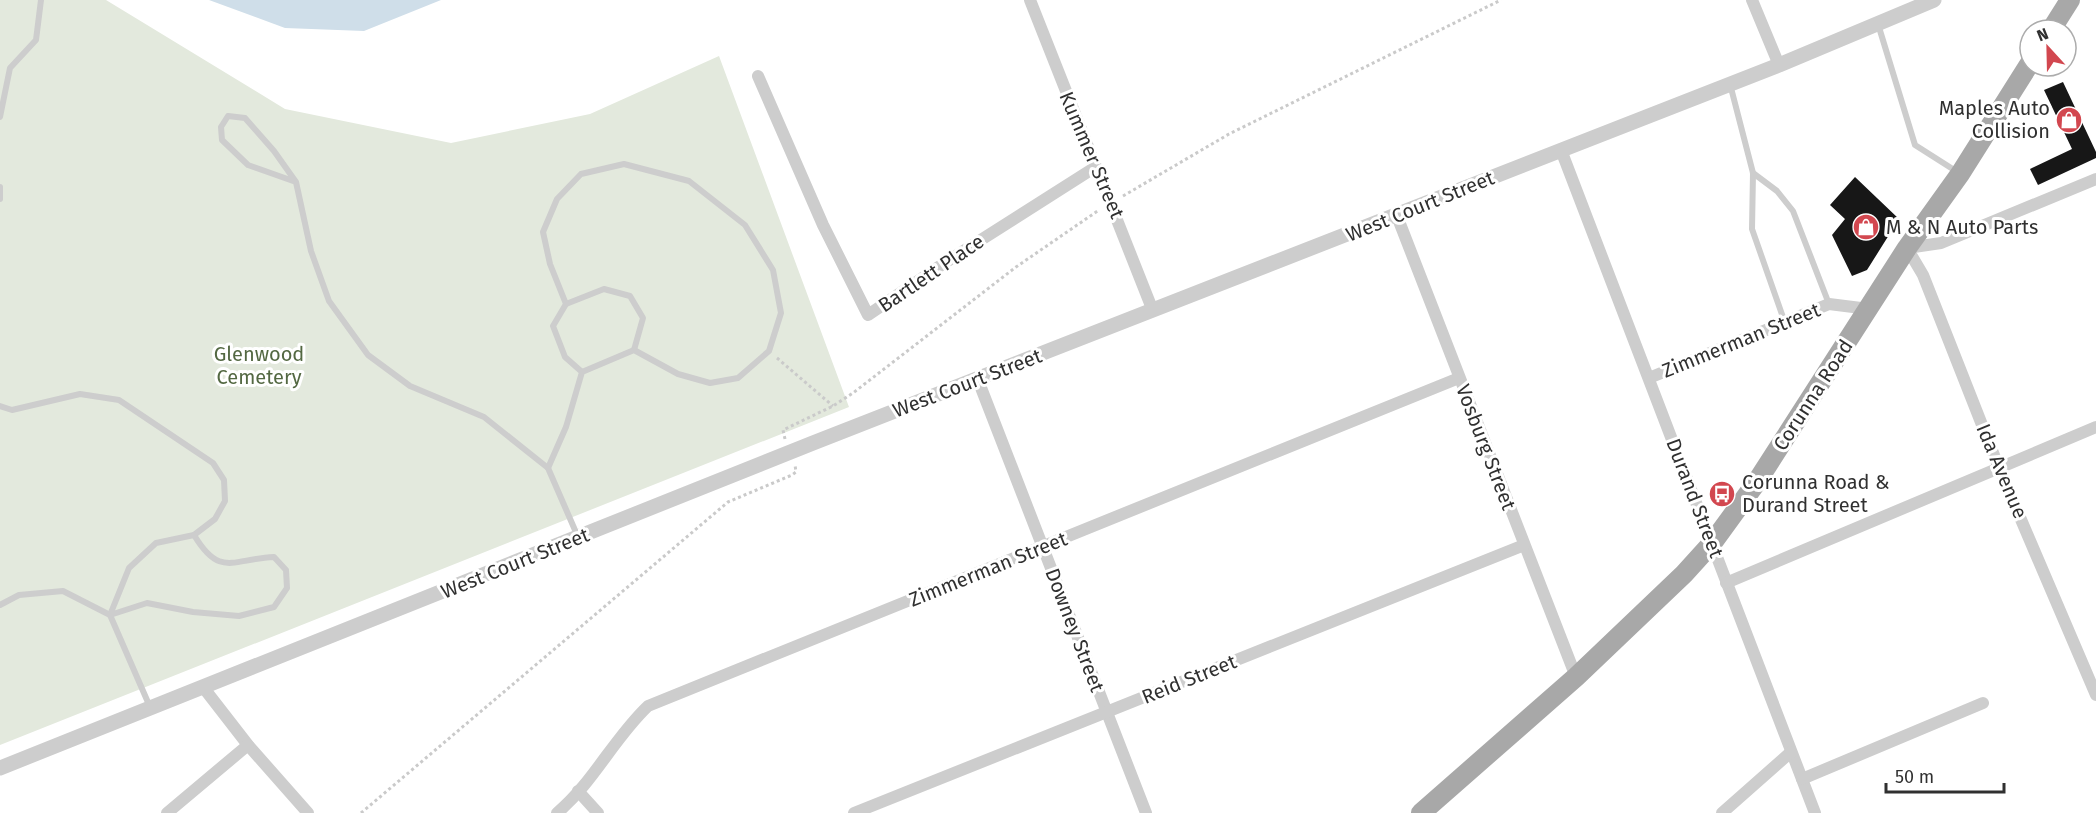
<svg xmlns="http://www.w3.org/2000/svg" width="2096" height="813" font-family="'Fira Sans',sans-serif">
  <style>
    .green { fill: #e3e9dd }
    .water { fill: #cfdee9 }
    .building { fill: #171717 }
    .lines { fill: none; stroke-linecap: round; stroke-linejoin: round }
    .path { stroke: #cacaca; stroke-width: 3; stroke-dasharray: 3 3; stroke-linecap: butt }
    .service { stroke: #cdcdcd; stroke-width: 6 }
    .minor { stroke: #cdcdcd; stroke-width: 12 }
    .tertiary { stroke: #cdcdcd; stroke-width: 15 }
    .primary { stroke: #a8a8a8; stroke-width: 20 }
    .labels { text-anchor: middle; dominant-baseline: central; stroke-width: 6; stroke-linejoin: round; paint-order: stroke }
    .poi-label { font-size: 20px; fill: #303030; stroke: #fff; text-anchor: start }
    .street-label { font-size: 20px; fill: #303030; stroke: #fff }
    .park-label { font-size: 20px; fill: #536842; stroke: #fff }
  </style>
  <rect width="100%" height="100%" fill="#fff"/>
  <path class="green" d="M 0,0 L 106,0 L 285,109 L 451,143 L 590,114 L 719,56 L 849,407 L 0,745 Z"/>
  <path class="water" d="M 209,0 L 441,0 L 364,31 L 285,28 Z"/>
  <g class="building">
    <path d="M 2063,82 L 2096,152 L 2096,158 L 2038,185 L 2030,169 L 2072,149 L 2044,90 Z"/>
    <path d="M 1855,177 L 1899,219 L 1867,270 L 1852,276 L 1832,235 L 1845,219 L 1830,205 Z"/>
  </g>
  <g class="lines">
    <g class="path">
      <path d="M 1123,196 L 1229,134 L 1501,0"/>
      <path d="M 777,358 L 833,406"/>
      <path d="M 785,439 L 783,430 L 833,406 L 853,393 L 1016,267 L 1099,210"/>
      <path d="M 361,813 L 728,502 L 792,475 L 796,472 L 795,465"/>
    </g>
    <g class="service">
      <path d="M 1878,24 L 1915,145 L 1959,173"/>
      <path d="M 1730,84 L 1753,173 L 1752,229 L 1785,323"/>
      <path d="M 0,117 L 10,68 L 36,40 L 41,0"/>
      <path d="M 1753,173 L 1777,191 L 1793,211 L 1829,304"/>
      <path d="M 296,182 L 248,165 L 222,140 L 221,127 L 228,116 L 245,118 L 274,151 L 296,182 L 311,251 L 329,301 L 368,355 L 410,386 L 484,417 L 548,468 L 578,537"/>
      <path d="M 0,187 L 0,199"/>
      <path d="M 566,304 L 604,289 L 630,296 L 643,318 L 634,350"/>
      <path d="M 0,406 L 12,410 L 80,394 L 119,400 L 213,463 L 224,480 L 225,501 L 215,519 L 194,535 L 156,543 L 129,568 L 110,615 L 150,707"/>
      <path d="M 548,468 L 566,427 L 582,372 L 634,350 L 678,374 L 710,383 L 738,378 L 769,351 L 781,313 L 773,270 L 745,225 L 689,181 L 624,164 L 581,174 L 557,199 L 543,232 L 550,264 L 566,304 L 553,326 L 565,357 L 582,372"/>
      <path d="M 0,605 L 19,595 L 63,591 L 110,615 L 147,603 L 193,612 L 239,616 L 274,607 L 287,588 L 286,570 L 274,557 C 232,559 220,578 194,535"/>
    </g>
    <g class="minor">
      <path d="M 1030,0 L 1153,311"/>
      <path d="M 1752,0 L 1779,65"/>
      <path d="M 758,76 L 823,225 L 868,315 L 943,264 L 1094,168"/>
      <path d="M 1561,150 L 1815,813"/>
      <path d="M 2096,179 L 1941,243 L 1907,248 L 1923,275 L 1999,468 L 2096,695"/>
      <path d="M 1397,216 L 1576,677"/>
      <path d="M 1649,378 L 1829,304 L 1869,309"/>
      <path d="M 978,380 L 1146,813"/>
      <path d="M 1726,583 L 2096,427"/>
      <path d="M 203,687 L 248,745 L 308,813"/>
      <path d="M 1802,779 L 1983,703"/>
      <path d="M 578,791 L 598,813"/>
      <path d="M 167,813 L 248,745"/>
      <path d="M 557,813 C 593,783 614,738 648,706 L 1459,378"/>
      <path d="M 854,813 L 1524,545"/>
      <path d="M 1722,813 L 1791,752"/>
    </g>
    <path class="tertiary" d="M 0,768 L 813,443 L 1779,65 L 1934,0"/>
    <g class="primary">
      <path d="M 2051,30 L 2070,0"/>
      <path d="M 1421,813 L 1576,677 L 1684,574 L 1713,542 L 1756,483 L 1907,248 L 1960,174 L 2030,63"/>
    </g>
  </g>
  <defs>
    <symbol id="shop-disc" viewBox="-11 -11 22 22"><circle r="9.5" fill="#d2474f" stroke="#fff"/><path d="M-5-2.5h2.3a2.7 3.5 0 0 1 5.4 0H5L5.5 6h-11ZM-1.5-2.5h3a1.5 2.3 0 0 0-3 0Z" fill="#fff"/></symbol>
    <symbol id="bus-disc" viewBox="-11 -11 22 22"><circle r="9.5" fill="#d2474f" stroke="#fff"/><path d="M-5-6H5V4H4V6H2V4H-2V6H-4V4H-5ZM-3.5-4V0h7V-4ZM-3.5 1.2v1.5H-2V1.2ZM2 1.2v1.5H3.5V1.2Z" fill="#fff"/></symbol>
  </defs>
  <g fill-rule="evenodd">
    <use href="#shop-disc" x="2054" y="105" width="30" height="30"/>
    <use href="#shop-disc" x="1851" y="212" width="30" height="30"/>
    <use href="#bus-disc" x="1707" y="479" width="30" height="30"/>
  </g>
  <g class="labels">
    <g class="poi-label">
      <text x="2050" y="108" text-anchor="end">Maples Auto<tspan x="2050" dy="23">Collision</tspan></text>
      <text x="1886" y="227">M &amp; N Auto Parts</text>
      <text x="1742" y="482">Corunna Road &amp;<tspan x="1742" dy="23">Durand Street</tspan></text>
    </g>
    <g class="street-label">
      <text transform="translate(1092 155) rotate(67)">Kummer Street</text>
      <text transform="translate(1420 206) rotate(-22)">West Court Street</text>
      <text transform="translate(931 273) rotate(-34)">Bartlett Place</text>
      <text transform="translate(1741 340) rotate(-22)">Zimmerman Street</text>
      <text transform="translate(967 383) rotate(-21)">West Court Street</text>
      <text transform="translate(1813 395) rotate(-57)">Corunna Road</text>
      <text transform="translate(1486 447) rotate(69)">Vosburg Street</text>
      <text transform="translate(2002 471) rotate(67)">Ida Avenue</text>
      <text transform="translate(1695 498) rotate(69)">Durand Street</text>
      <text transform="translate(515 563) rotate(-22)">West Court Street</text>
      <text transform="translate(988 569) rotate(-22)">Zimmerman Street</text>
      <text transform="translate(1075 630) rotate(69)">Downey Street</text>
      <text transform="translate(1189 679) rotate(-22)">Reid Street</text>
    </g>
    <g class="park-label">
      <text x="259" y="354">Glenwood<tspan x="259" dy="23">Cemetery</tspan></text>
    </g>
  </g>
  <g transform="translate(2048 48) rotate(338)"><circle r="28" fill="#ffffff" stroke="#acacac" stroke-width="1.5"/>
  <path d="M0-4.5L10 22L0 15L-10 22Z" fill="#d2474f"/>
  <text y="-9" font-size="16" font-weight="bold" text-anchor="middle" fill="#303030">N</text>
  </g>
  <path d="M1886 783v9h118v-9" fill="none" stroke="#303030" stroke-width="3"/>
  <text x="1895" y="783" font-size="18" fill="#303030" stroke="#ffffff" stroke-width="4.5" paint-order="stroke">50 m</text>
</svg>
